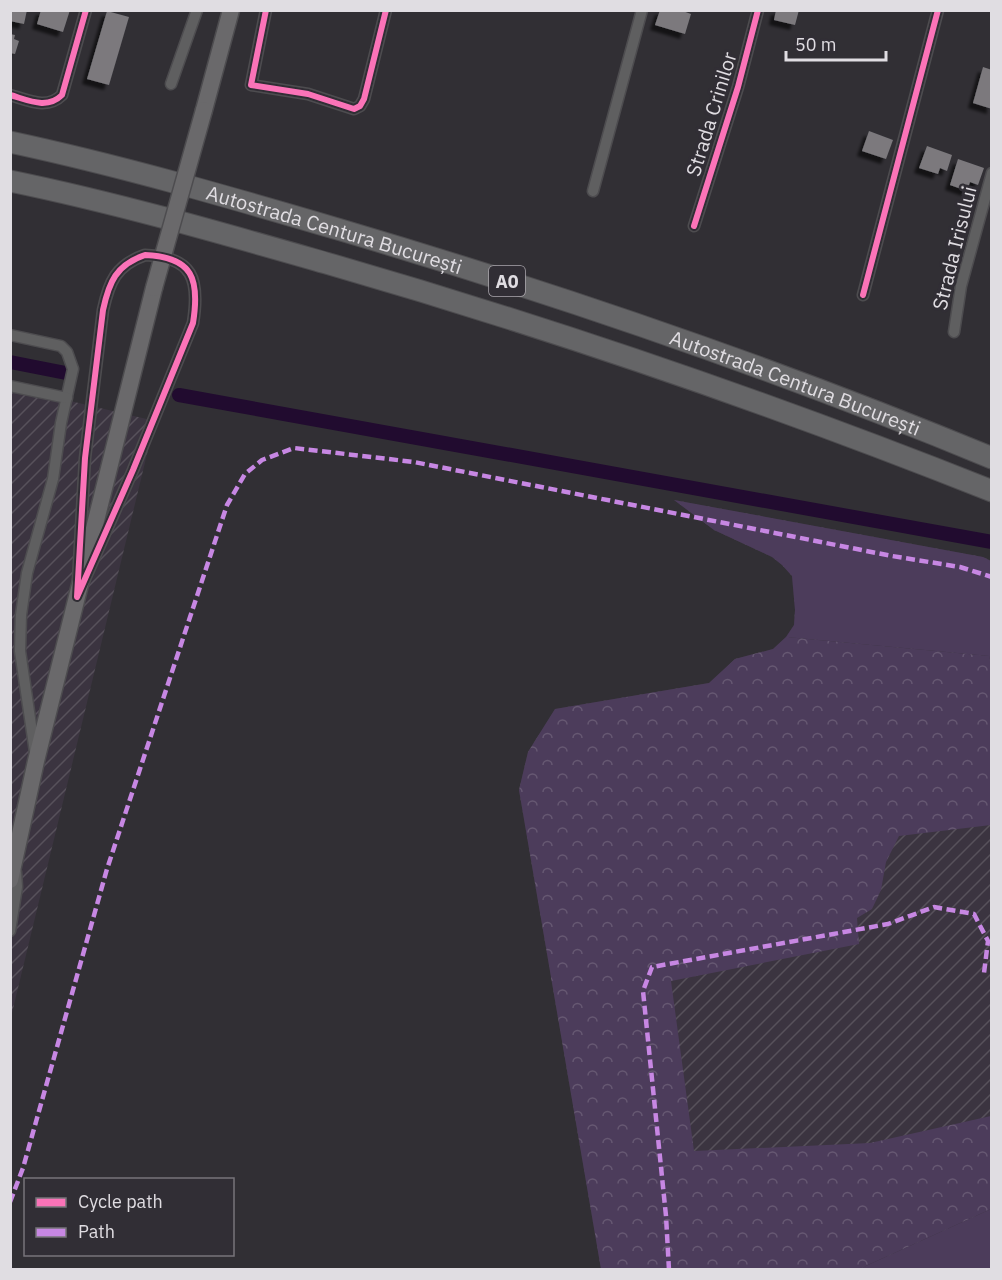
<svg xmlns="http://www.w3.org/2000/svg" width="1002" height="1280" font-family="'IBM Plex Sans',sans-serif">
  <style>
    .industrial { fill: url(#industrial-furrows) }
    .green { fill: #4c3c5b }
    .forest { fill: url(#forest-crowns) }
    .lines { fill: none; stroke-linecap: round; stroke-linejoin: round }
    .canal { stroke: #210b2f; stroke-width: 14 }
    .building { fill: #7b797d; filter: url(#shadow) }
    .street-casing { stroke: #4d4c4f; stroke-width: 13 }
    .secondary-casing { stroke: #4d4c4f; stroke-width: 19 }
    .highway-casing { stroke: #4d4c4f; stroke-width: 23 }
    .street { stroke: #5f5f60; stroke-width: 10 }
    .secondary { stroke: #6a696b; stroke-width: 16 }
    .highway { stroke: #656567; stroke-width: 21 }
    .secondary-bridge-casing { stroke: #4d4c4f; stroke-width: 19; stroke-linecap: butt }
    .secondary-bridge { stroke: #6a696b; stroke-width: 16 }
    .quiet { stroke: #c787e3; stroke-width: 4.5; stroke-dasharray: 9 4.5; stroke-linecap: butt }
    .cycleway-casing { stroke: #312e35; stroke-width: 10 }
    .cycleway { stroke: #fb73b8; stroke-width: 6 }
    .labels { text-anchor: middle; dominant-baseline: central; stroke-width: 6; stroke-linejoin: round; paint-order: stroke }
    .shield { fill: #312e35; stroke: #aca8ae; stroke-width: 1.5 }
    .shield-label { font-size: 18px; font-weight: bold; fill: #e0dde2 }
    .street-label { font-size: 20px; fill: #e0dde2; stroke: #312e35 }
  </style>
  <defs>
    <pattern id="industrial-furrows" width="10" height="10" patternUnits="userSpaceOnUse" patternTransform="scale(1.5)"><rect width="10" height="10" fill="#3b3440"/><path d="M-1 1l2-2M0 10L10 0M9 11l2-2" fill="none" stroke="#57515b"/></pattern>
    <pattern id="forest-crowns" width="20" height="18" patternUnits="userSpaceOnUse" patternTransform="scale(1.5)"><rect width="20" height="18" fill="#4c3c5b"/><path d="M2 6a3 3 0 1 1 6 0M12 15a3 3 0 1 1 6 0" fill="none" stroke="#665872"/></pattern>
    <filter id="shadow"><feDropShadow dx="-5" dy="5" stdDeviation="1.5" flood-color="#0009"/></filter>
  </defs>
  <rect width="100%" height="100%" fill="#312f34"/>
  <g class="industrial">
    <path d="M 11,387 L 155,421 L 11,1017 Z"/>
    <path d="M 674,500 L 983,557 L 991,561 L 991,1269 L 601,1269 L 519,790 L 528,752 L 555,709 L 709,683 L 735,659 L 773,649 L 786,637 L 794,625 L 795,610 L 792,576 L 782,565 L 772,557 L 714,530 Z"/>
  </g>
  <g class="green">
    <path d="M 674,500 L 983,557 L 991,561 L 991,672 L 989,656 L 786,637 L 794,625 L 795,610 L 792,576 L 782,565 L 772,557 L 714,530 Z"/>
    <path d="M 991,1209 L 991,1269 L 859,1269 Z"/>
  </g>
  <path class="forest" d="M 786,637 L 989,656 L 992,672 L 991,825 L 899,836 L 886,862 L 881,890 L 872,909 L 857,918 L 859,944 L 671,981 L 694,1151 L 870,1143 L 991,1116 L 991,1209 L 859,1269 L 601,1269 L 519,790 L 528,752 L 555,709 L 709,683 L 735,659 L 773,649 Z"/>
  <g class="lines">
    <g class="canal">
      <path d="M 10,362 L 71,374"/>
      <path d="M 179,395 L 992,542"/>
    </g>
  </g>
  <g class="building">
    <path d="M 10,10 L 27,10 L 24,24 L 10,21 Z"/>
    <path d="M 41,10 L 70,10 L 63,32 L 37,24 Z"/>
    <path d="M 660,10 L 680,10 L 691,14 L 685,34 L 655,25 Z"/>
    <path d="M 776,10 L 799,10 L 795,25 L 774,20 Z"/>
    <path d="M 107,11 L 129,17 L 109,85 L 87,79 Z"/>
    <path d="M 10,34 L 15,35 L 14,39 L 19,41 L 15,54 L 10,53 Z"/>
    <path d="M 983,67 L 992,70 L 992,109 L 973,103 Z"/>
    <path d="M 869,131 L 893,140 L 886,159 L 862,151 Z"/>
    <path d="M 927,146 L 952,155 L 947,171 L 940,168 L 938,174 L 919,168 Z"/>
    <path d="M 958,159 L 984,168 L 978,185 L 970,182 L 967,191 L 950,185 Z"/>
  </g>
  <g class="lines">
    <defs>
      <g id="street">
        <path d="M 266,10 L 251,85 L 308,94 L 354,109 L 360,106 L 364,99 L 386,10"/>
        <path d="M 171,84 L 197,10"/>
        <path d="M 10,95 C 28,100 47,110 62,95 L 86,10"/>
        <path d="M 593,191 L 642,10"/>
        <path d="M 694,226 L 738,87 L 758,10"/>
        <path d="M 145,255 C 193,257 200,279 193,323 L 133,470 L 77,597 L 85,458 L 103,310 C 109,282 116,265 145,255 Z"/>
        <path d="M 863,295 L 938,10"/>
        <path d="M 954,332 L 961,286 L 992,173"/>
        <path d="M 10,335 L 61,346 L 67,352 L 73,369 L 61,423 L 53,479 L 27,573 L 21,615 L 20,651 L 35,752"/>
        <path d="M 10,386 L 67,398"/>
        <path d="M 10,931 L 17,887 L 16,872"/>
      </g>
      <g id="secondary">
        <path d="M 204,110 L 231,10"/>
        <path d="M 10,880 L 36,761 L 154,288"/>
      </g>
      <g id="highway">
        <path id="s1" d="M 10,142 C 122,166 232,198 341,230 C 561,295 779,370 992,458"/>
        <path d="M 10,181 C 117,203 221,233 326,263 C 552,328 773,404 992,491"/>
      </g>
    </defs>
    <use href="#street" class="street-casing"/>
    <use href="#secondary" class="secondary-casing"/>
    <use href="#highway" class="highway-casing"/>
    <use href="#street" class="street"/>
    <use href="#secondary" class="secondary"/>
    <use href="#highway" class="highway"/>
    <defs>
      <path id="secondary-bridge" d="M 154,288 L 204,110"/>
    </defs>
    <use href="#secondary-bridge" class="secondary-bridge-casing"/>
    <use href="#secondary-bridge" class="secondary-bridge"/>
    <g class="quiet">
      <path d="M 990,1046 L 992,1046"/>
      <path d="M 10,1202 L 23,1168 L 107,869 L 227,505 L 245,474 L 262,460 L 294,448 L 414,462 L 892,556 L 960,567 L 992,577"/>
      <path d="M 669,1270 L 666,1216 L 643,991 L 652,967 L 888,924 L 934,907 L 974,914 L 988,941 L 984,973"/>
    </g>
    <defs>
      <g id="cycleway">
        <path d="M 266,10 L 251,85 L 308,94 L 354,109 L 360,106 L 364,99 L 386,10"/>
        <path d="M 10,95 C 28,100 47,110 62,95 L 86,10"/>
        <path d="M 694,226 L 738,87 L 758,10"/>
        <path d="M 145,255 C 193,257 200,279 193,323 L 133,470 L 77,597 L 85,458 L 103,310 C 109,282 116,265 145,255 Z"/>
        <path d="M 863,295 L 938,10"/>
      </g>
    </defs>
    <use href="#cycleway" class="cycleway-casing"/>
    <use href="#cycleway" class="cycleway"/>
  </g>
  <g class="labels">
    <rect class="shield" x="489" y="266" width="36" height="30" rx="4.5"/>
    <g class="shield-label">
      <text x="507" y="281">A0</text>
    </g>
    <g class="street-label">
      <text transform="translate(711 114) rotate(-73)">Strada Crinilor</text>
      <text stroke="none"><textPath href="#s1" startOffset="336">Autostrada Centura București</textPath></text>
      <text transform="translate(954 248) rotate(-76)">Strada Irisului</text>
      <text stroke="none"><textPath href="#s1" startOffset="822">Autostrada Centura București</textPath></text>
    </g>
  </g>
  <rect width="1002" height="1280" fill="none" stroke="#e0dde2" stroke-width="24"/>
  <rect x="24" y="1178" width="210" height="78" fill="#312e35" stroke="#77747a" stroke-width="1.5"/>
  <rect x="36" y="1198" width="30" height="9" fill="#fb73b8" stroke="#77747a" stroke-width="1.5"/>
  <text x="78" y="1208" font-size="18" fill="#e0dde2">Cycle path</text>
  <rect x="36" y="1228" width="30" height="9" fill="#c787e3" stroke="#77747a" stroke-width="1.5"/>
  <text x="78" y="1238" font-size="18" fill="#e0dde2">Path</text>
  <path d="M786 51v9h100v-9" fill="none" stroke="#e0dde2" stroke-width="3"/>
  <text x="795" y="51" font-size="18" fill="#e0dde2" stroke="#312e35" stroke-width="4.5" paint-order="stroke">50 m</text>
</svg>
